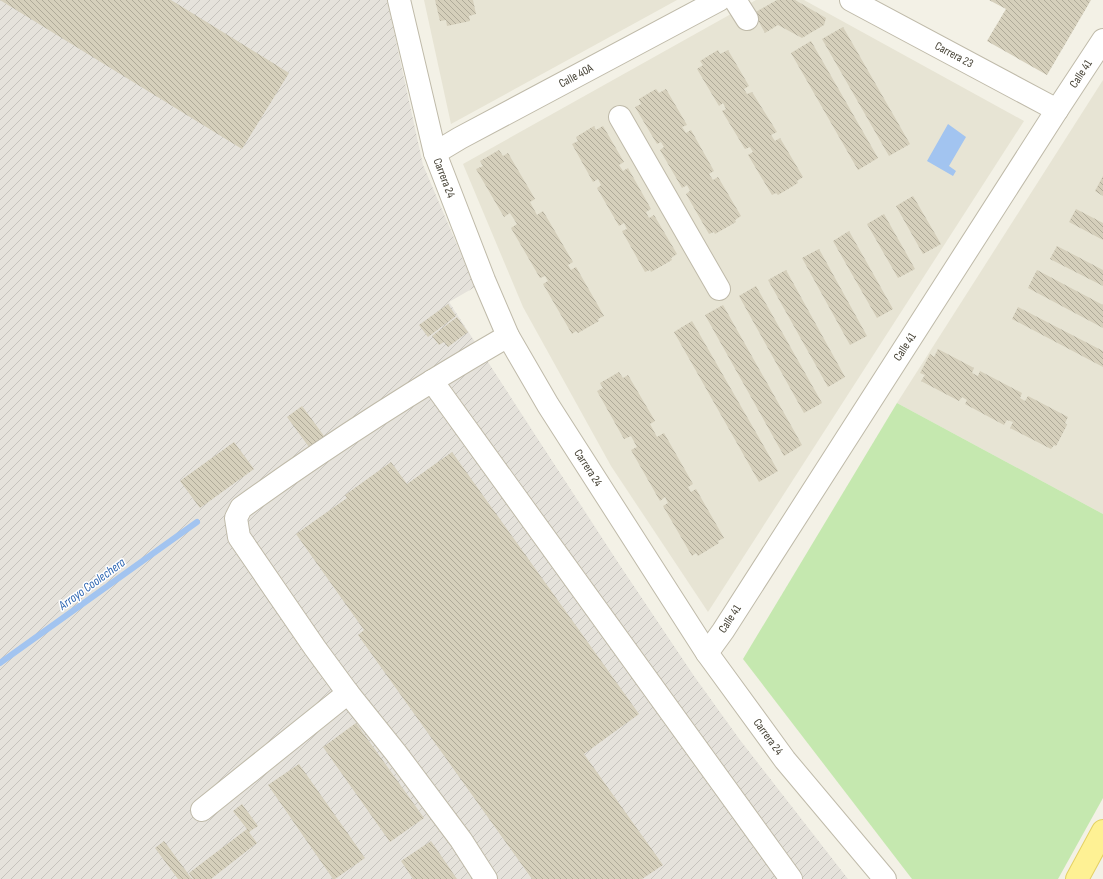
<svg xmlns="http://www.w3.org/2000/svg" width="1103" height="879" font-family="'Sofia Sans Condensed',sans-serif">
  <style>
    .residential { fill: #e7e4d4 }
    .industrial { fill: url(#industrial-furrows) }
    .green { fill: #c5e8af }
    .water { fill: #a2c4f0 }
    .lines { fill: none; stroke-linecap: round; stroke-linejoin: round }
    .stream { stroke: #a2c4f0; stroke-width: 6 }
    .building { fill: url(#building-back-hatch) }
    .minor-casing { stroke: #bfbaa9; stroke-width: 24 }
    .major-casing { stroke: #e4d163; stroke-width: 24 }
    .minor { stroke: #fff; stroke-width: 22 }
    .major { stroke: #fef194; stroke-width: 22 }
    .labels { text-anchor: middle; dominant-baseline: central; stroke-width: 3; stroke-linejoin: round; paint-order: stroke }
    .street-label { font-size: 12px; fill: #464235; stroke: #fff }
    .water-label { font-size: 13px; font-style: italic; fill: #2e66b2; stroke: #fff }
  </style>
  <defs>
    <pattern id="industrial-furrows" width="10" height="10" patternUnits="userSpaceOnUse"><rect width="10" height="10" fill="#e5e2db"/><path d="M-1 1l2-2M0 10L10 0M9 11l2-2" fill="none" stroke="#c6c3bd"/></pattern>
    <pattern id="building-back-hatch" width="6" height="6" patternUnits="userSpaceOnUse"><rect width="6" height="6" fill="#d5cfbb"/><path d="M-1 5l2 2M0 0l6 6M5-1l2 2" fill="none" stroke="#afaa99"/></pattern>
  </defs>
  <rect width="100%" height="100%" fill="#f3f1e6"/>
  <g class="residential">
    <path d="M 424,0 L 677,0 L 451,124 Z"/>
    <path d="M 756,0 L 804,0 L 1024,121 L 708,612 L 611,466 L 523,307 L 463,164 Z"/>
    <path d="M 1103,80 L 1103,514 L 897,403 Z"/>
  </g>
  <path class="industrial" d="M 0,0 L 387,0 L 423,165 L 475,287 L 449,302 L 619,564 L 694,676 L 740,740 L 848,879 L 0,879 Z"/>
  <path class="green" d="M 897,403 L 1103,514 L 1103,798 L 1058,879 L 912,879 L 743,659 Z"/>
  <path class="water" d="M 948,124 L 966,137 L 949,166 L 956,171 L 953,176 L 927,161 Z"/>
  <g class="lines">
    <path class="stream" d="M 0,663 L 197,522"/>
  </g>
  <g class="building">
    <path d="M 0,0 L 171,0 L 289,73 L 242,149 Z"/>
    <path d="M 435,0 L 473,0 L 476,14 L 469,16 L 470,21 L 447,26 L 446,20 L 440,21 Z"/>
    <path d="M 777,0 L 795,0 L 826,18 L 824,25 L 802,38 L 778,25 L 765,33 L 754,13 Z"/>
    <path d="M 989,0 L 1091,0 L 1047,75 L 987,41 L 1006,9 Z"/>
    <path d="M 843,27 L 910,144 L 889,156 L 822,39 Z"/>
    <path d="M 811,41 L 878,158 L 858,170 L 791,53 Z"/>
    <path d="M 718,50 L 720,54 L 728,50 L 749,86 L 744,89 L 747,94 L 752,92 L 777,132 L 771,135 L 775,141 L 780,138 L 803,177 L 797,181 L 798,183 L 778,195 L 776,193 L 772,195 L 748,155 L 753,152 L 750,147 L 745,149 L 722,111 L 726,109 L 723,103 L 719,106 L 697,69 L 703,65 L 700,61 Z"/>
    <path d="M 656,89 L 659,93 L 666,89 L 687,125 L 682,127 L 686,133 L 691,130 L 714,171 L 709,174 L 713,180 L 718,177 L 741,216 L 735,220 L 736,222 L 715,234 L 714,232 L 709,234 L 686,194 L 690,191 L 687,185 L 682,188 L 660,150 L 664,147 L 661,142 L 657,144 L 635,107 L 641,104 L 639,99 Z"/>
    <path d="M 594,126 L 596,130 L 603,126 L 624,162 L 619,165 L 623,171 L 628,168 L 651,209 L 646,212 L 649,218 L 654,215 L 677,254 L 671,258 L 672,260 L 651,272 L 650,270 L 645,272 L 622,231 L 627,229 L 624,223 L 619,226 L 597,188 L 601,185 L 598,179 L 593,182 L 572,144 L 578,141 L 576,137 Z"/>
    <path d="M 499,150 L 503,156 L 508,153 L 535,199 L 530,202 L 537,215 L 543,211 L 573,262 L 568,265 L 571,270 L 576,267 L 604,316 L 598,319 L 599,321 L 578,333 L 576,331 L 572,334 L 543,284 L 548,281 L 545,276 L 540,278 L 511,228 L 517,224 L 510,213 L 504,217 L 476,169 L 483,166 L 480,161 Z"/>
    <path d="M 1103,176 L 1103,196 L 1095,191 Z"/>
    <path d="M 913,196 L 941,244 L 923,254 L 896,206 Z"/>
    <path d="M 1076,209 L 1103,223 L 1103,240 L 1069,222 Z"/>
    <path d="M 884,214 L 915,269 L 898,278 L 867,224 Z"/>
    <path d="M 849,231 L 893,309 L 877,318 L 833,241 Z"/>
    <path d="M 1057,246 L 1103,270 L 1103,286 L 1050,259 Z"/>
    <path d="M 819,249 L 867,336 L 850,345 L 802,258 Z"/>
    <path d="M 786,270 L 845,377 L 828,387 L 768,280 Z"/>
    <path d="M 1037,270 L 1103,305 L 1103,328 L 1028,288 Z"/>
    <path d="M 756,286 L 822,403 L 804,413 L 739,296 Z"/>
    <path d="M 448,304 L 456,316 L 428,337 L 419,325 Z"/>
    <path d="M 723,305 L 802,445 L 784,456 L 705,315 Z"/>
    <path d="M 1018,307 L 1103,351 L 1103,367 L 1012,319 Z"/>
    <path d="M 457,317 L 468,332 L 448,347 L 444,342 L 439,345 L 432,336 Z"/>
    <path d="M 692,321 L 778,471 L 759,482 L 674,332 Z"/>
    <path d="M 938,349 L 974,368 L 972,373 L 978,376 L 980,371 L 1022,393 L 1020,398 L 1025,401 L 1028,396 L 1068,417 L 1065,423 L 1067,425 L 1056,446 L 1054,445 L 1051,449 L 1010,428 L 1013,422 L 1007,420 L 1004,425 L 965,404 L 967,400 L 962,397 L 959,401 L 921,381 L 925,375 L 920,373 L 930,354 L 934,357 Z"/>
    <path d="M 619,372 L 623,378 L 628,375 L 655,421 L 650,424 L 657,437 L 664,433 L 693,484 L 688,487 L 691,492 L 696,489 L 724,538 L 718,541 L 719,543 L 698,556 L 696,553 L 692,556 L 663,506 L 668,503 L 665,497 L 660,501 L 631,450 L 637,447 L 631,436 L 624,439 L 597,391 L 603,388 L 600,383 Z"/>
    <path d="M 302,406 L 324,436 L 309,447 L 287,417 Z"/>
    <path d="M 234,442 L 254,469 L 200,508 L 180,481 Z"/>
    <path d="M 452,452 L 639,714 L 584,754 L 663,865 L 642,879 L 532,879 L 358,635 L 364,630 L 296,534 L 347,498 L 345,495 L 391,462 L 407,484 Z"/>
    <path d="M 356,723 L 424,818 L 390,842 L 323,747 Z"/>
    <path d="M 299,764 L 365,858 L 335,879 L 333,879 L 268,785 Z"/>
    <path d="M 242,804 L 258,826 L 249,832 L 257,843 L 211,879 L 193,879 L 189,873 L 247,829 L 233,811 Z"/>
    <path d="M 164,841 L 192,879 L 178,879 L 155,848 Z"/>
    <path d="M 431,841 L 457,879 L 413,879 L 401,861 Z"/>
  </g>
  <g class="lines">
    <defs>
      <g id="minor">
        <path d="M 399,0 L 435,153 L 484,280 L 508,336 L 548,405 L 707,653 L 785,760 L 885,879"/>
        <path d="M 735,0 L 747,19"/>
        <path d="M 851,0 L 1057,110"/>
        <path d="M 620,117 L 719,289"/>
        <path d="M 435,153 L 460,138 L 719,0"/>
        <path d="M 432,381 L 791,879"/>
        <path d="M 707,653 L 723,631 L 1057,110 L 1103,40"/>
        <path d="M 202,810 L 348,693"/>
        <path d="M 486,879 L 461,840 L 396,753 L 348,693 L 315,648 L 239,537 L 236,518 L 241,508 C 327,446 416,389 508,336"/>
      </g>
      <path id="major" d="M 1077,879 L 1103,831"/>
    </defs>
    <use href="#minor" class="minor-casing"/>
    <use href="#major" class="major-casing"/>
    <use href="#minor" class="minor"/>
    <use href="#major" class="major"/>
  </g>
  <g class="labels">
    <g class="street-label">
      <text transform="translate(954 55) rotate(28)">Carrera 23</text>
      <text transform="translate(1081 74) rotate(-57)">Calle 41</text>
      <text transform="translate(576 76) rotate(-28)">Calle 40A</text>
      <text transform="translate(444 178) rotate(69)">Carrera 24</text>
      <text transform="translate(905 347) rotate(-57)">Calle 41</text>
      <text transform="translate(588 468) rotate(57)">Carrera 24</text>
      <text transform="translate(730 619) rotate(-57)">Calle 41</text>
      <text transform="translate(768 737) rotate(54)">Carrera 24</text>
    </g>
    <g class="water-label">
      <text transform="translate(92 584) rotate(-36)">Arroyo Coolechera</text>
    </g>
  </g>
</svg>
